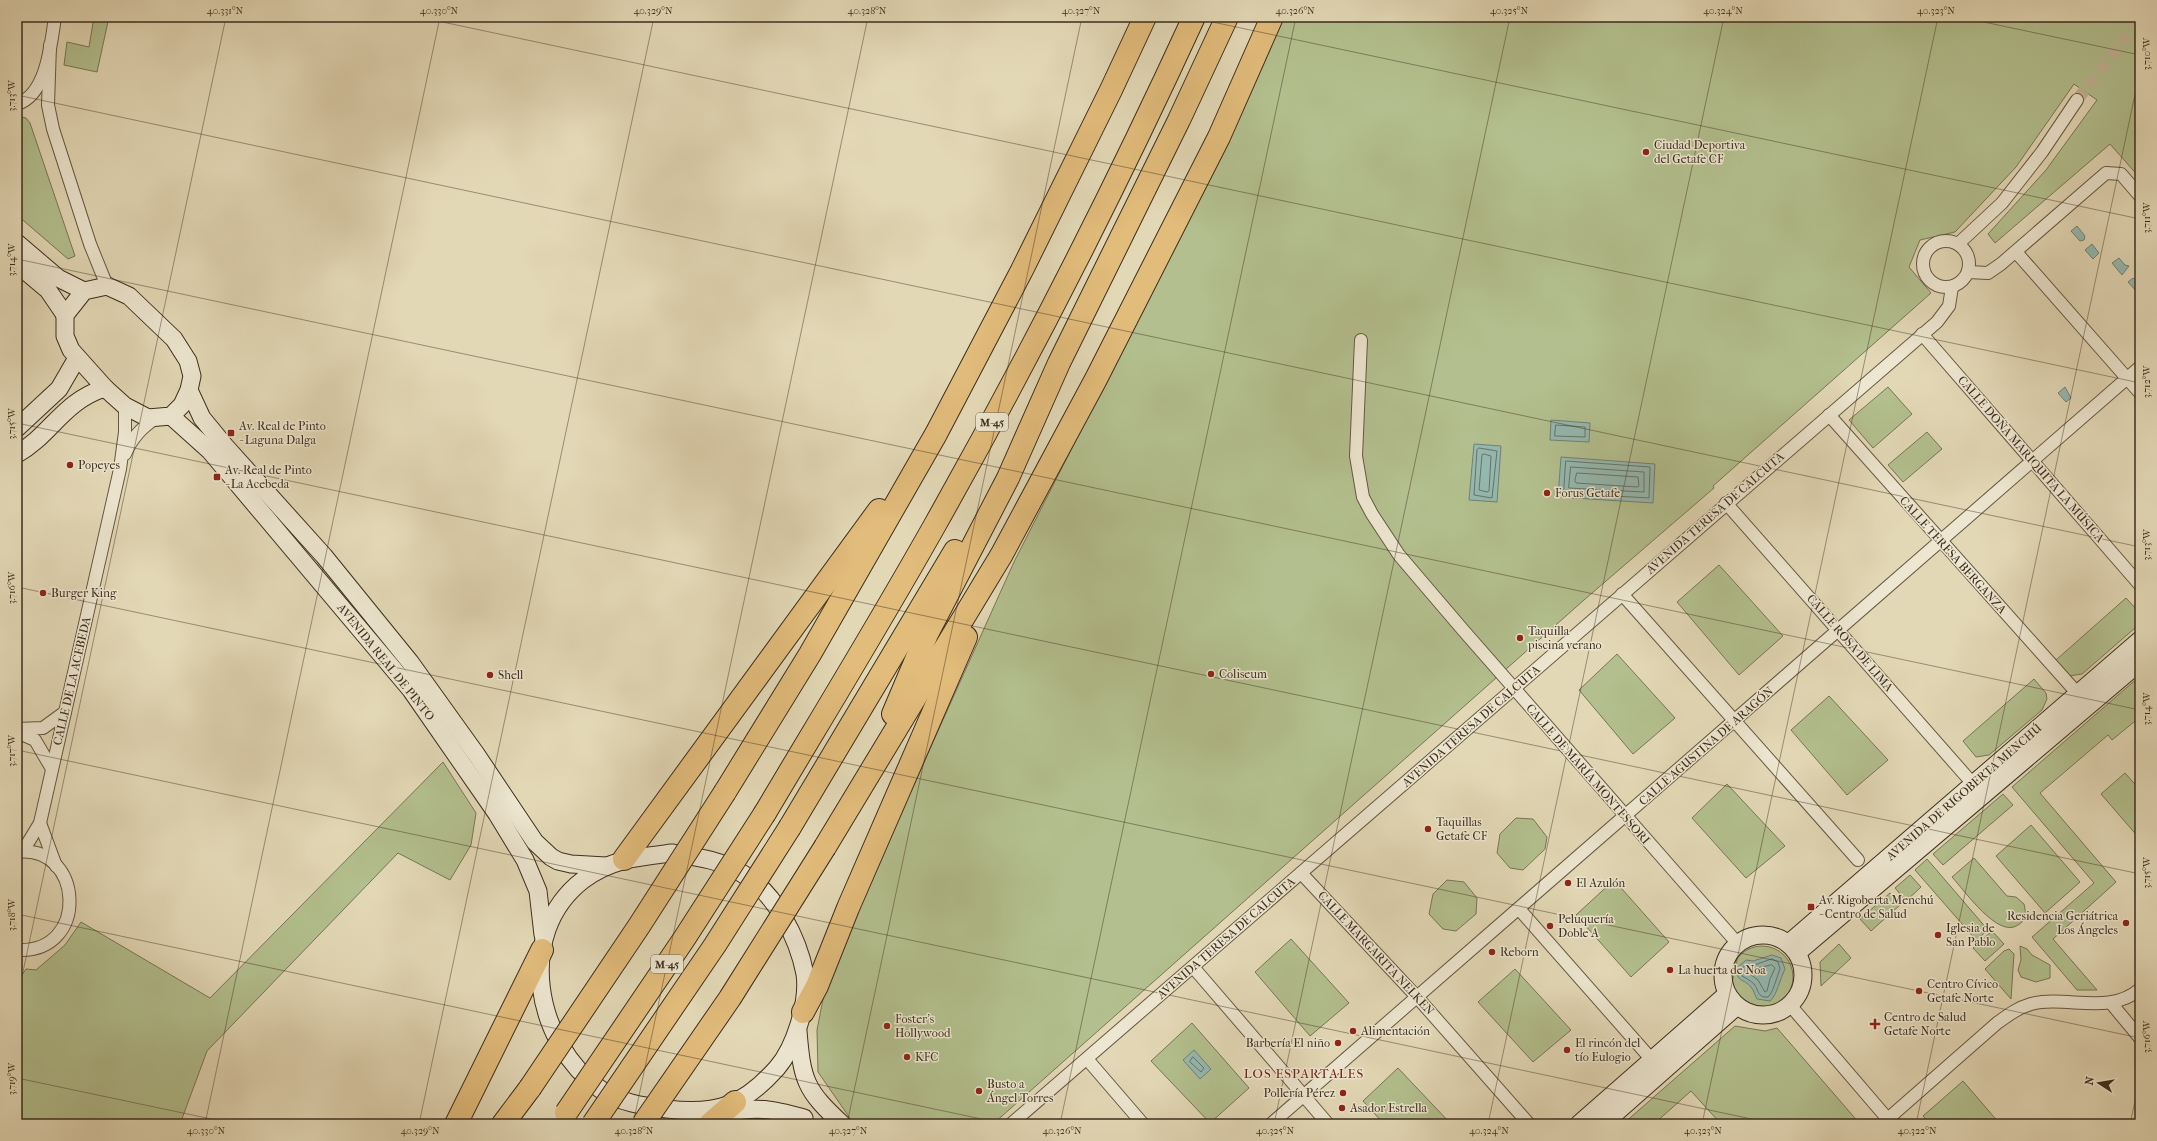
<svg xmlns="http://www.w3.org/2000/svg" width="2157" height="1141" font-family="'IM FELL French Canon',serif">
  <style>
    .green { fill: #b3bf8e; stroke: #787656 }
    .water { fill: #95b9b1; stroke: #718176 }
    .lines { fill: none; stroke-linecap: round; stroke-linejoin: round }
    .shore { stroke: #687467; stroke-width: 1 }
    .street-tunnel { stroke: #c2b697; stroke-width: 12; stroke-dasharray: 12 6; stroke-linecap: butt }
    .street-casing { stroke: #665843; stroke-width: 14 }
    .secondary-casing { stroke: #3c2e1d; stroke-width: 19 }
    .highway-casing { stroke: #3c2e1d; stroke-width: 24 }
    .street { stroke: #ede6d0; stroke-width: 12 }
    .secondary { stroke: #ede6d0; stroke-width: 17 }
    .highway { stroke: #e2bc7b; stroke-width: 22 }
    .highway-bridge-casing { stroke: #3c2e1d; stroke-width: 24; stroke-linecap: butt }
    .highway-bridge { stroke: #e2bc7b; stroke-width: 22 }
    .ticks { fill: none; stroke: #3c2e1d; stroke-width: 1; stroke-opacity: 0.45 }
    .poi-dot { fill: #8f2418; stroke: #ede6d0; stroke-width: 1.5 }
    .labels { text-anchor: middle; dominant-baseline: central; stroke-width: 3; stroke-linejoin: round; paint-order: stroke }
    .shield { fill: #ede6d0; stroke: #716553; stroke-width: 1 }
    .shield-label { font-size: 11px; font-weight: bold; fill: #3c2e1d }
    .poi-label { font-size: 12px; fill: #3c2e1d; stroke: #ede6d0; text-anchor: start }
    .street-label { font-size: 12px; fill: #3c2e1d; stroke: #ede6d0 }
    .neighbourhood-label { font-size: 13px; letter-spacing: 1px; fill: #7a1f14; stroke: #ede6d0 }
    .neatline { fill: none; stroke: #3c2e1d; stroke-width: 1.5 }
    .ticks-label { font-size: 10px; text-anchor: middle; fill: #3c2e1d }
  </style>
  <rect width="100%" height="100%" fill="#e3d8b6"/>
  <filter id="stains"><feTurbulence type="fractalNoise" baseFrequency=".005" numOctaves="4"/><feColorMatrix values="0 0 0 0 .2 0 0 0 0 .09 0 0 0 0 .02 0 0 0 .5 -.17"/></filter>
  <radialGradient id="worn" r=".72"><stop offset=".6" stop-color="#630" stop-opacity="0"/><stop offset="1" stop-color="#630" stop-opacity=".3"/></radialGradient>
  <g class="green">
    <path d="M 94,17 L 109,17 L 97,72 L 64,65 L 67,42 L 89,47 Z"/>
    <path d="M 1278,17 L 2125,17 L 2140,23 L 2140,178 L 2110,144 L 1995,243 L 1988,234 L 2046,170 L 2097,100 L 2074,84 L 2016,167 L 1955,232 L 1920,240 L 1909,267 L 1931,293 L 1713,486 L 1714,488 L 1584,600 L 993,1124 L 854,1124 L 818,1072 L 817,1030 L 825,989 L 857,911 L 1014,562 L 1105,383 Z"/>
    <path d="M 17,116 L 26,118 L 30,123 L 75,256 L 68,259 L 17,215 Z"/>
    <path d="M 1888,387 L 1912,414 L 1873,448 L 1849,420 Z"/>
    <path d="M 1927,432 L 1942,449 L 1903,482 L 1888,465 Z"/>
    <path d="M 1719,565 L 1783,636 L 1739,675 L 1677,602 Z"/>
    <path d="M 2126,598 L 2139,612 L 2140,618 L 2135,628 L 2082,674 L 2069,676 L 2056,660 Z"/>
    <path d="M 1617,654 L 1675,718 L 1633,754 L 1579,690 Z"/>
    <path d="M 2140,676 L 2140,717 L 2112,740 L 2108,735 L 2040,793 L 2116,882 L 2053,939 L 2097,990 L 2077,990 L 2032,937 L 2094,883 L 2012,787 Z"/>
    <path d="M 2034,679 L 2046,693 L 2047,699 L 2042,710 L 1989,755 L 1976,757 L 1963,741 Z"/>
    <path d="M 1829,696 L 1888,760 L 1847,795 L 1791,730 Z"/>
    <path d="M 443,762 L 476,813 L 471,845 L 450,880 L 398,853 L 207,1051 L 180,1124 L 17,1124 L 17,982 L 26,969 L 36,970 L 65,945 L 81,922 L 210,998 Z"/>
    <path d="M 2125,773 L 2140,790 L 2140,839 L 2101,794 Z"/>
    <path d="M 1727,784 L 1785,846 L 1746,878 L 1692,818 Z"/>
    <path d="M 2003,794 L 2013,805 L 1943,865 L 1933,854 Z"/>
    <path d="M 1516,818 L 1533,819 L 1547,837 L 1545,849 L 1523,870 L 1510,868 L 1497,853 L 1500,834 Z"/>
    <path d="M 2031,825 L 2080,882 L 2045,913 L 1996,856 Z"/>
    <path d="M 1974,858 L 2007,896 L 2016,897 L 2024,904 C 2026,913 2027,920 2018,925 C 1998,939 1965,891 1952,877 Z"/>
    <path d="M 1927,859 L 1988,930 L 1976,940 L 1915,870 Z"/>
    <path d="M 1910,875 L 1921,887 L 1906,901 L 1895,888 Z"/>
    <path d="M 1447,880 L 1464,882 L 1477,898 L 1476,914 L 1456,931 L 1443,929 L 1429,914 L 1433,894 Z"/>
    <path d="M 1614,880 L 1669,942 L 1631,977 L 1576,915 Z"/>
    <path d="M 1890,893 L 1900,905 L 1871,931 L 1860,919 Z"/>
    <path d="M 1992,931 L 2004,944 L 1985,961 L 1973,948 Z"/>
    <path d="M 1291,939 L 1349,1003 L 1310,1036 L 1255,972 Z"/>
    <path d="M 1839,944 L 1851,958 L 1821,986 L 1820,962 Z"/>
    <circle cx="1762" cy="977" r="31"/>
    <path d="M 2020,946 L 2027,949 L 2032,955 L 2050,965 L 2050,978 L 2036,982 L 2021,977 L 2018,970 L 2021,960 Z"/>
    <path d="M 2009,949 L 2014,954 L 2011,999 L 1985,969 L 2004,951 Z"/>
    <path d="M 1515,969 L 1571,1030 L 1533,1062 L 1478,1002 Z"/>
    <path d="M 1192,1023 L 1249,1088 L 1210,1123 L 1151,1061 Z"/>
    <path d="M 1735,1026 L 1765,1031 L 1777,1028 L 1860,1124 L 1721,1124 L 1691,1091 L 1654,1124 L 1623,1124 Z"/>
    <path d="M 1398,1068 L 1451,1124 L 1384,1124 L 1363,1101 Z"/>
    <path d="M 1963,1081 L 2000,1124 L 1930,1124 L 1923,1116 Z"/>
    <path d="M 762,1117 L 796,1123 L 797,1124 L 738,1124 Z"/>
  </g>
  <g class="water">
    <path d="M 2077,226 L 2085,236 L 2084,240 L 2080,241 L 2071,231 Z"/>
    <path d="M 2092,244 L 2099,253 L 2093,259 L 2085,250 Z"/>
    <path d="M 2119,258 L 2125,265 L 2129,266 L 2122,275 L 2112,263 Z"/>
    <path d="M 2133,278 L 2138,283 L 2140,283 L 2140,289 L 2137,292 L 2128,282 Z"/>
    <path d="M 2065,387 L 2071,398 L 2066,402 L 2058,393 Z"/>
    <path d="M 1551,420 L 1590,423 L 1589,442 L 1550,440 Z"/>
    <path d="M 1474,444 L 1501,446 L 1497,502 L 1469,500 Z"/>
    <path d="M 1561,457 L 1655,464 L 1653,503 L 1558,497 Z"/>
    <path d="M 1772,955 L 1781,958 L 1785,969 C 1780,979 1777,995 1770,1001 L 1757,999 C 1755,995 1754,991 1751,987 C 1744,978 1735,983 1738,967 L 1746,960 L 1753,961 Z"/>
    <path d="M 1194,1050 L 1211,1069 L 1200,1079 L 1183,1060 Z"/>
  </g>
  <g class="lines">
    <g class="shore">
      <path d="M 1556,425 L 1585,427 L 1585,437 L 1555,436 Z"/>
      <path d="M 1479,448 L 1497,451 L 1492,498 L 1474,495 L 1477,450 Z"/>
      <path d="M 1484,454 L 1491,456 L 1489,491 L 1487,492 L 1479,490 L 1482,455 Z"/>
      <path d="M 1566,461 L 1650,467 L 1649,498 L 1564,493 Z"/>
      <path d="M 1571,467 L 1644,472 L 1644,492 L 1569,488 Z"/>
      <path d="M 1577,473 L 1638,477 L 1639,486 L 1637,487 L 1576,483 L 1575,481 Z"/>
      <path d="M 1772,959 L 1778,962 L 1780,969 C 1777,976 1773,993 1768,997 C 1758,998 1759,991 1754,984 C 1751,981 1746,978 1742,976 L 1741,969 L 1747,964 L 1754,965 Z"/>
      <path d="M 1772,965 L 1775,968 L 1770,979 L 1767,991 L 1765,992 L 1758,980 L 1746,971 Z"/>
      <path d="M 1193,1057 L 1204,1068 L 1201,1072 L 1190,1062 Z"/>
    </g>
    <path class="street-tunnel" d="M 2077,100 L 2140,19"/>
    <defs>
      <g id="street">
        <path d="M 50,45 L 48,105 L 53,129 L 90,244 L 107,286"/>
        <path d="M 17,104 C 47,95 51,43 55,17"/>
        <circle cx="1946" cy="264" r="23"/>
        <path d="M 1958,244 L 2002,203 L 2042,152 L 2077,100"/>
        <path d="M 2016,252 L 2140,393"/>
        <path d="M 1968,272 L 1988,273 L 2001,264 L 2106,173 L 2121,174 L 2140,196"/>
        <path d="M 1922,334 L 2140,585"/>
        <path d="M 1361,340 L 1356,456 L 1363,497 L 1372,514 L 1399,555 L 1463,630 L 1738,944"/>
        <path d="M 1829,415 L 2078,694"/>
        <path d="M 125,454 C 132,438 141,428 156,418"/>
        <path d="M 1726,503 L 1973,784"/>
        <path d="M 1622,594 L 1858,860"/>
        <path d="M 17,729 L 43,728 L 65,712"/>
        <path d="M 17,732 L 35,740 L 52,769"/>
        <path d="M 40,823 L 56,866"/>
        <path d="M 23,851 L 40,823 L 120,469 L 125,432 L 125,406"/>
        <path d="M 17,852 C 83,843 91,954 17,950"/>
        <path d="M 1301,873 L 1417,997 L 1529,1124"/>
        <path d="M 1519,909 L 1652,1060"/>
        <path d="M 1193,967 L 1328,1124"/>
        <path d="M 2111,1003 L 2140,1038"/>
        <path d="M 1790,1005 L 1892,1124"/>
        <path d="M 1087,1059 L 1143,1124"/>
        <path d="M 1011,1124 L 1937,322 L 1949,306 L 1952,287"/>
        <path d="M 1271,1124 L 2140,367"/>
        <path d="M 1882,1124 L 1996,1024 C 2007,1016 2017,1008 2031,1004 C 2067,995 2109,1016 2140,989"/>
      </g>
      <g id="secondary">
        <path d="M 17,243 L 58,278 L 84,291"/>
        <path d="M 17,264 L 48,290 L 65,315"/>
        <path d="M 107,286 L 129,296 L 174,339 L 188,361 L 192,376 L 189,390 L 182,405 L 171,416 L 148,418 L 125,406 L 105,388 L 71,350 L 65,336 L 65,315 L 84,291 Z"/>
        <path d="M 189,390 L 202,418 L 225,446 L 324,556 L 410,662 L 476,754 L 535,842 L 551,857 L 558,861 L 571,864 L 606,866"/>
        <path d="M 171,416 L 210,451 L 411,690 L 497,814 L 525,860 L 538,891 L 543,935"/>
        <path d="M 17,428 L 59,389 L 77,358"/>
        <path d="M 17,454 C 51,435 63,401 105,388"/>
        <path d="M 672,853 C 698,857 721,860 743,874 C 776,894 798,938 805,974 C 809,1002 795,1047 777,1068 C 743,1106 717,1115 667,1109 C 643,1106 620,1103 600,1089 C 535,1043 514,933 583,880 C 610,859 639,857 672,853 Z"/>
        <circle cx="1763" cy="975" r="40"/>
        <path d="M 1788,944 L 2140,640"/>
        <path d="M 1797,953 L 2140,662"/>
        <path d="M 798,1031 C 802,1080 805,1090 842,1124"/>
        <path d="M 726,1114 C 756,1105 774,1110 804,1118"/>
        <path d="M 1579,1124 L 1727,994"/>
        <path d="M 1603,1124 L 1737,1006"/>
      </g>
      <g id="highway">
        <path d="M 893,714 L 927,634 L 1008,478 L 1059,363 L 1179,120 L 1227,17"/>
        <path d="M 725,792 L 810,654 L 936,434 L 1022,270 L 1111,90 L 1145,17"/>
        <path d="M 765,813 C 822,717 881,621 936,523 C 1029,358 1115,189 1194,17"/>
        <path d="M 790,827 L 955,551"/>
        <path d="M 825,847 L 1002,554 L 1096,379 L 1219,137 L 1272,17"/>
        <path d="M 624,859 L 879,510"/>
        <path d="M 803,1012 L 817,986 L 848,908 L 966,637"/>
        <path d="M 456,1124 L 542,950"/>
        <path d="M 503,1124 L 530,1088"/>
        <path d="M 710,1124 L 735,1102"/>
      </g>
    </defs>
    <use href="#street" class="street-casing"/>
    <use href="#secondary" class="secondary-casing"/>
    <use href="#highway" class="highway-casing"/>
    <use href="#street" class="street"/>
    <use href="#secondary" class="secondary"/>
    <use href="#highway" class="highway"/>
    <defs>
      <g id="highway-bridge">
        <path d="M 530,1088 L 639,926 L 725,792"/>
        <path d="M 566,1113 L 684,939 L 765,813"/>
        <path d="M 593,1124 L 715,945 L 790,827"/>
        <path d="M 643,1124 L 730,998 L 825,847"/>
      </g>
    </defs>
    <use href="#highway-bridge" class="highway-bridge-casing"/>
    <use href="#highway-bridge" class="highway-bridge"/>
  </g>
  <path class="ticks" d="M 419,17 L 2140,383M 1189,17 L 2140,219M 1960,17 L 2140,55M 17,95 L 2140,547M 17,259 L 2140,710M 17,423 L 2140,874M 17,587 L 2140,1038M 17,750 L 1775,1124M 17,914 L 1005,1124M 17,1000 L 226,17M 17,1078 L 235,1124M 205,1124 L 440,17M 419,1124 L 654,17M 633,1124 L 868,17M 847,1124 L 1082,17M 1060,1124 L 1296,17M 1274,1124 L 1510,17M 1488,1124 L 1724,17M 1702,1124 L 1938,17M 1916,1124 L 2140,71M 2130,1124 L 2140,1078"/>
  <g class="poi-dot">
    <circle cx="1646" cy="152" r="4"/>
    <rect x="227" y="429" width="8" height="8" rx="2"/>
    <circle cx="70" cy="465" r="4"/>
    <rect x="213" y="473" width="8" height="8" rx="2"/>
    <circle cx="1547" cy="493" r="4"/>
    <circle cx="43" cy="593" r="4"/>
    <circle cx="1520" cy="638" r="4"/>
    <circle cx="1211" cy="674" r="4"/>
    <circle cx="490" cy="675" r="4"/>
    <circle cx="1428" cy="829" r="4"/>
    <circle cx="1568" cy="883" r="4"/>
    <rect x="1807" y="903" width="8" height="8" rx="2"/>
    <circle cx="2126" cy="923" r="4"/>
    <circle cx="1550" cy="926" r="4"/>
    <circle cx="1938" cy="935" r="4"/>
    <circle cx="1492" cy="952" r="4"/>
    <circle cx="1670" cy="970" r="4"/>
    <circle cx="1919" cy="991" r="4"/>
    <path d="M1873 1018h4v4h4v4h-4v4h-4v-4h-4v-4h4z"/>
    <circle cx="887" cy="1026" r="4"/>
    <circle cx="1353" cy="1031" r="4"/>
    <circle cx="1338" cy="1043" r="4"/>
    <circle cx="1567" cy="1050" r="4"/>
    <circle cx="907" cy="1057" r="4"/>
    <circle cx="979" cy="1091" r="4"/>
    <circle cx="1343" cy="1093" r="4"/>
    <circle cx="1342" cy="1108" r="4"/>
  </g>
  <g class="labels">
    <g class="shield">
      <rect x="976" y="413" width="32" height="18" rx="3"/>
      <rect x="651" y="955" width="32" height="18" rx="3"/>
    </g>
    <g class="shield-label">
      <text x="992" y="422">M-45</text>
      <text x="667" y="964">M-45</text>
    </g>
    <g class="poi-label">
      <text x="1654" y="145">Ciudad Deportiva<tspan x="1654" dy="14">del Getafe CF</tspan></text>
      <text x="239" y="426">Av. Real de Pinto<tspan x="239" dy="14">- Laguna Dalga</tspan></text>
      <text x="78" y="465">Popeyes</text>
      <text x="225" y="470">Av. Real de Pinto<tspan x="225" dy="14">- La Acebeda</tspan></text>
      <text x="1555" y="493">Forus Getafe</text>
      <text x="51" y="593">Burger King</text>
      <text x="1528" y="631">Taquilla<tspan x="1528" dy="14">piscina verano</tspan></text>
      <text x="1219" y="674">Coliseum</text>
      <text x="498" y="675">Shell</text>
      <text x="1436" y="822">Taquillas<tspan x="1436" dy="14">Getafe CF</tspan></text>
      <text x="1576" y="883">El Azulón</text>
      <text x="1819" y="900">Av. Rigoberta Menchú<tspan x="1819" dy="14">- Centro de Salud</tspan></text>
      <text x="2118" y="916" text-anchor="end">Residencia Geriátrica<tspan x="2118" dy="14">Los Ángeles</tspan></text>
      <text x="1558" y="919">Peluquería<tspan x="1558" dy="14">Doble A</tspan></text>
      <text x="1946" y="928">Iglesia de<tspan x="1946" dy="14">San Pablo</tspan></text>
      <text x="1500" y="952">Reborn</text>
      <text x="1678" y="970">La huerta de Noa</text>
      <text x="1927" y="984">Centro Cívico<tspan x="1927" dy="14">Getafe Norte</tspan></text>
      <text x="1884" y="1017">Centro de Salud<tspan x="1884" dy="14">Getafe Norte</tspan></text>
      <text x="895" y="1019">Foster's<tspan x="895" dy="14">Hollywood</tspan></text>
      <text x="1361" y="1031">Alimentación</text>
      <text x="1330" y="1043" text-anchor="end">Barbería El niño</text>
      <text x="1575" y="1043">El rincón del<tspan x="1575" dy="14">tío Eulogio</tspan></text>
      <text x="915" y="1057">KFC</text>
      <text x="987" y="1084">Busto a<tspan x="987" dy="14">Ángel Torres</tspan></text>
      <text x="1335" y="1093" text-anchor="end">Pollería Pérez</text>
      <text x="1350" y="1108">Asador Estrella</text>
    </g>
    <g class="street-label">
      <text transform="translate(2031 459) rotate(49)">CALLE DOÑA MARIQUITA LA MÚSICA</text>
      <text transform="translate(1715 513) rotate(-41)">AVENIDA TERESA DE CALCUTA</text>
      <text transform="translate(1953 555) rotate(48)">CALLE TERESA BERGANZA</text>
      <text transform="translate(1850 643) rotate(49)">CALLE ROSA DE LIMA</text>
      <text transform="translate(386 662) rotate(51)">AVENIDA REAL DE PINTO</text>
      <text transform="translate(72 681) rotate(-77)">CALLE DE LA ACEBEDA</text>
      <text transform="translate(1471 726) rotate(-41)">AVENIDA TERESA DE CALCUTA</text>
      <text transform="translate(1706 746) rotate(-41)">CALLE AGUSTINA DE ARAGÓN</text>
      <text transform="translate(1588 774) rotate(49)">CALLE DE MARÍA MONTESSORI</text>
      <text transform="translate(1964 792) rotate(-41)">AVENIDA DE RIGOBERTA MENCHÚ</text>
      <text transform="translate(1226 938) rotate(-41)">AVENIDA TERESA DE CALCUTA</text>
      <text transform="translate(1376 953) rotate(47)">CALLE MARGARITA NELKEN</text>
    </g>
    <g class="neighbourhood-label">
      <text x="1304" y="1073">LOS ESPARTALES</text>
    </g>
  </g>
  <rect width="2157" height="1141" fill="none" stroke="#e3d8b6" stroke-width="44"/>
  <g transform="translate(2099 1083) rotate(282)" stroke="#ede6d0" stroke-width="3" paint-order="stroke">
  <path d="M0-3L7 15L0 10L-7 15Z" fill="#3c2e1d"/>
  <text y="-6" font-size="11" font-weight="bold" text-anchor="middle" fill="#3c2e1d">N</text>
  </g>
  <rect x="22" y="22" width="2113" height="1097" class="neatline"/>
  <g class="ticks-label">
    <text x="225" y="14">40.331°N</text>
    <text x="439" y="14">40.330°N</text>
    <text x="653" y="14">40.329°N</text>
    <text x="867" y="14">40.328°N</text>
    <text x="1081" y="14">40.327°N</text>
    <text x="1295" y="14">40.326°N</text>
    <text x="1509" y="14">40.325°N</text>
    <text x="1723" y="14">40.324°N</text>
    <text x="1936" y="14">40.323°N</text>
    <text transform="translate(2146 54) rotate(-90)" y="4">3.710°W</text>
    <text transform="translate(11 96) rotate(-90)" y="4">3.713°W</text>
    <text transform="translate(2146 218) rotate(-90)" y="4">3.711°W</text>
    <text transform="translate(11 260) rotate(-90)" y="4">3.714°W</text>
    <text transform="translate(2146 382) rotate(-90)" y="4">3.712°W</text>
    <text transform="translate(11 424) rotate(-90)" y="4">3.715°W</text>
    <text transform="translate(2146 545) rotate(-90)" y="4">3.713°W</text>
    <text transform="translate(11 588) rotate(-90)" y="4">3.716°W</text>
    <text transform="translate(2146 709) rotate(-90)" y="4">3.714°W</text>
    <text transform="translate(11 751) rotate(-90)" y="4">3.717°W</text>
    <text transform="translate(2146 873) rotate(-90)" y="4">3.715°W</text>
    <text transform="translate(11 915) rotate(-90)" y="4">3.718°W</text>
    <text transform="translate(2146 1037) rotate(-90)" y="4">3.716°W</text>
    <text transform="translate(11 1079) rotate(-90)" y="4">3.719°W</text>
    <text x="206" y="1134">40.330°N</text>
    <text x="420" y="1134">40.329°N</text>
    <text x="634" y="1134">40.328°N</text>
    <text x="848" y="1134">40.327°N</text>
    <text x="1062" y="1134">40.326°N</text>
    <text x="1275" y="1134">40.325°N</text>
    <text x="1489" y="1134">40.324°N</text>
    <text x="1703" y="1134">40.323°N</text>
    <text x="1917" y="1134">40.322°N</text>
  </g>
  <rect width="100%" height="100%" filter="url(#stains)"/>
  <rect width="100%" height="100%" fill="url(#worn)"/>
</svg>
